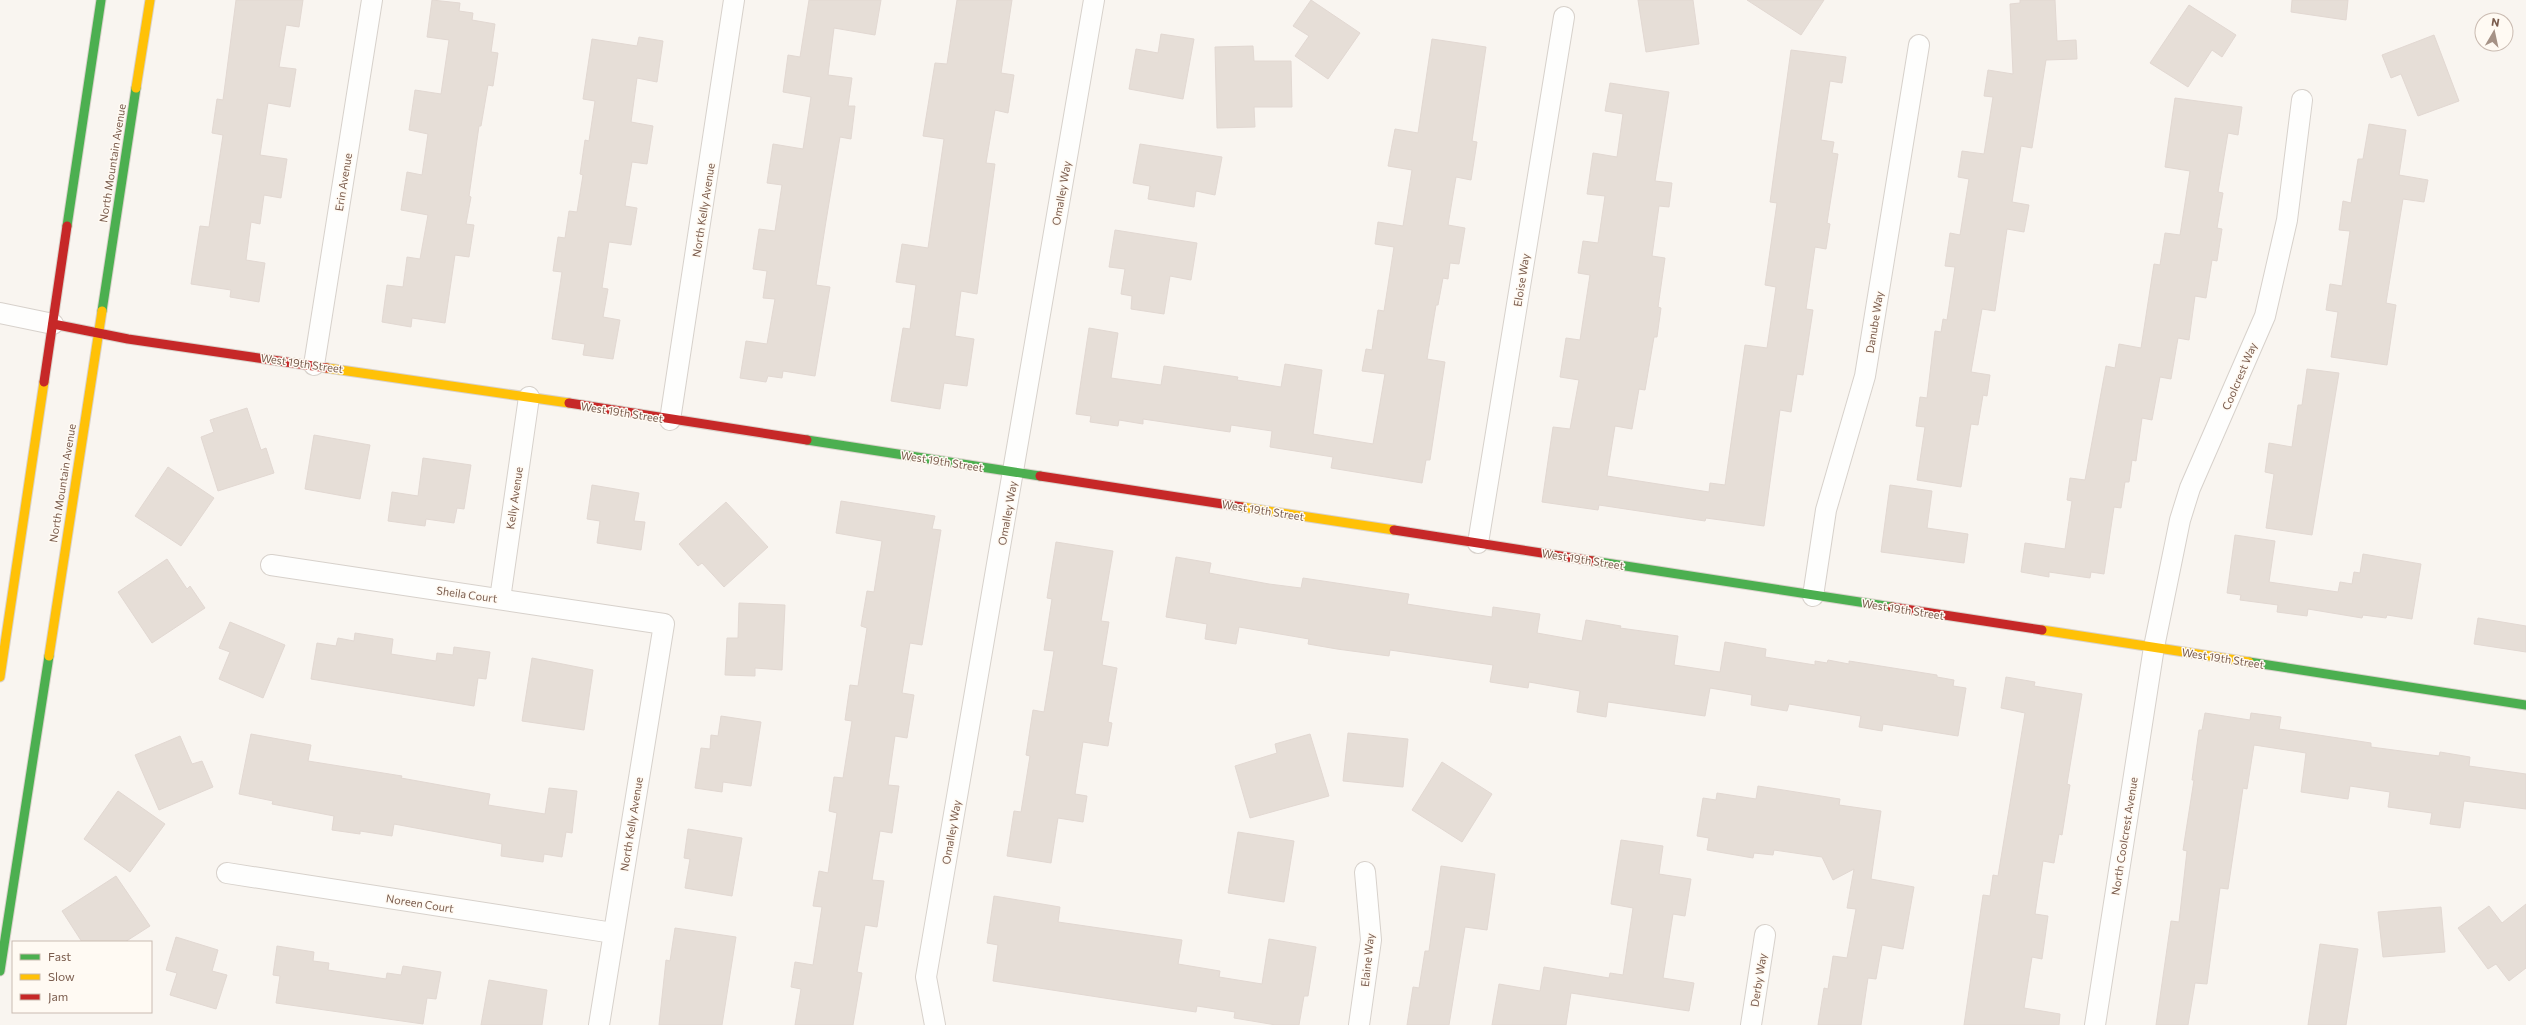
<svg xmlns="http://www.w3.org/2000/svg" width="2526" height="1025" font-family="Commissioner,sans-serif">
  <style>
    .building { fill: #e6ded7; stroke: #e2d8d2 }
    .lines { fill: none; stroke-linecap: round; stroke-linejoin: round }
    .street-casing { stroke: #d7d1cb; stroke-width: 22 }
    .fast-casing { stroke: #d9d2cb; stroke-width: 11 }
    .slow-casing { stroke: #d9d2cb; stroke-width: 11 }
    .jam-casing { stroke: #d9d2cb; stroke-width: 11 }
    .street { stroke: #fefefd; stroke-width: 20 }
    .fast { stroke: #4caf50; stroke-width: 9 }
    .slow { stroke: #ffc107; stroke-width: 9 }
    .jam { stroke: #c62828; stroke-width: 9 }
    .labels { text-anchor: middle; dominant-baseline: central; stroke-width: 3; stroke-linejoin: round; paint-order: stroke }
    .street-label { font-size: 11px; fill: #7a5c4d; stroke: #fffaf3 }
  </style>
  <rect width="100%" height="100%" fill="#f9f5f0"/>
  <g class="building">
    <path d="M 236,0 L 303,0 L 299,27 L 286,25 L 279,67 L 296,69 L 290,107 L 268,103 L 260,155 L 287,159 L 281,198 L 264,195 L 260,224 L 251,222 L 246,260 L 265,263 L 259,302 L 230,297 L 231,290 L 191,284 L 200,226 L 209,227 L 223,135 L 212,133 L 217,99 L 223,100 Z"/>
    <path d="M 432,0 L 460,3 L 459,11 L 473,13 L 472,20 L 495,24 L 491,52 L 498,53 L 493,86 L 488,85 L 481,126 L 479,126 L 469,196 L 471,197 L 466,224 L 474,225 L 469,257 L 455,255 L 445,323 L 412,318 L 411,327 L 382,322 L 387,285 L 403,287 L 407,257 L 420,259 L 428,215 L 401,210 L 407,172 L 422,175 L 428,134 L 409,130 L 415,90 L 441,94 L 449,40 L 427,37 Z"/>
    <path d="M 809,0 L 881,0 L 875,35 L 834,28 L 828,75 L 852,78 L 848,106 L 855,106 L 851,139 L 840,137 L 826,221 L 816,285 L 830,287 L 815,376 L 783,371 L 782,378 L 768,376 L 766,382 L 740,378 L 746,341 L 767,344 L 775,299 L 763,298 L 767,271 L 753,269 L 759,229 L 775,231 L 782,185 L 767,183 L 773,144 L 803,149 L 811,97 L 783,92 L 788,55 L 800,57 Z"/>
    <path d="M 957,0 L 1012,0 L 1001,73 L 1014,75 L 1008,113 L 995,110 L 986,163 L 995,164 L 977,294 L 961,291 L 955,336 L 974,339 L 967,386 L 944,383 L 940,409 L 891,401 L 903,328 L 910,329 L 916,285 L 896,282 L 902,244 L 928,248 L 944,139 L 923,136 L 935,63 L 947,64 Z"/>
    <path d="M 1311,0 L 1360,33 L 1328,79 L 1295,56 L 1309,36 L 1293,26 Z"/>
    <path d="M 1638,0 L 1693,0 L 1699,44 L 1646,52 Z"/>
    <path d="M 1747,0 L 1824,0 L 1801,35 Z"/>
    <path d="M 2020,0 L 2055,0 L 2057,41 L 2076,40 L 2077,59 L 2046,60 L 2032,148 L 2021,146 L 2012,202 L 2029,205 L 2024,232 L 2007,229 L 1995,311 L 1982,309 L 1971,372 L 1990,375 L 1987,396 L 1983,395 L 1978,425 L 1971,424 L 1961,487 L 1917,480 L 1925,427 L 1916,426 L 1920,397 L 1927,398 L 1935,331 L 1941,332 L 1943,319 L 1947,320 L 1955,267 L 1945,266 L 1950,233 L 1960,235 L 1969,179 L 1958,177 L 1962,151 L 1984,154 L 1993,97 L 1984,96 L 1988,70 L 2013,74 L 2010,4 L 2020,3 Z"/>
    <path d="M 2292,0 L 2348,0 L 2346,20 L 2291,12 Z"/>
    <path d="M 2189,5 L 2236,35 L 2222,57 L 2212,50 L 2188,87 L 2150,63 Z"/>
    <path d="M 1161,34 L 1194,39 L 1183,99 L 1129,89 L 1136,49 L 1158,53 Z"/>
    <path d="M 2434,35 L 2459,101 L 2418,116 L 2401,74 L 2391,78 L 2382,55 Z"/>
    <path d="M 639,37 L 663,41 L 657,82 L 637,78 L 631,122 L 653,126 L 647,164 L 632,162 L 625,206 L 637,208 L 631,245 L 609,242 L 602,288 L 608,289 L 603,317 L 620,320 L 613,359 L 583,355 L 585,344 L 552,339 L 562,272 L 553,271 L 558,237 L 565,238 L 569,211 L 577,212 L 583,175 L 580,174 L 585,140 L 589,141 L 595,101 L 583,99 L 592,39 L 637,46 Z"/>
    <path d="M 1432,39 L 1486,47 L 1472,141 L 1477,142 L 1471,180 L 1456,177 L 1448,225 L 1465,228 L 1459,264 L 1450,263 L 1448,279 L 1443,278 L 1438,305 L 1436,305 L 1427,359 L 1445,362 L 1430,460 L 1426,460 L 1422,483 L 1331,468 L 1333,457 L 1270,447 L 1272,431 L 1231,425 L 1230,432 L 1143,419 L 1143,424 L 1119,420 L 1118,426 L 1090,422 L 1091,416 L 1076,414 L 1089,328 L 1118,333 L 1111,378 L 1161,385 L 1164,366 L 1238,377 L 1237,380 L 1281,387 L 1285,364 L 1322,370 L 1313,434 L 1373,444 L 1385,374 L 1362,371 L 1366,349 L 1372,350 L 1378,310 L 1384,311 L 1394,247 L 1375,244 L 1378,222 L 1403,226 L 1412,170 L 1388,166 L 1395,129 L 1418,133 Z"/>
    <path d="M 1253,46 L 1254,61 L 1291,61 L 1292,107 L 1254,107 L 1255,127 L 1217,128 L 1215,47 Z"/>
    <path d="M 1791,50 L 1846,57 L 1842,83 L 1830,81 L 1821,140 L 1834,142 L 1832,153 L 1838,154 L 1827,223 L 1830,224 L 1826,249 L 1815,247 L 1806,309 L 1813,310 L 1803,375 L 1797,374 L 1791,412 L 1780,410 L 1764,526 L 1706,518 L 1705,521 L 1599,505 L 1598,510 L 1542,502 L 1553,427 L 1570,429 L 1579,380 L 1560,377 L 1566,338 L 1580,340 L 1590,275 L 1578,273 L 1583,241 L 1598,243 L 1605,196 L 1587,194 L 1593,153 L 1617,157 L 1623,114 L 1605,111 L 1610,83 L 1669,92 L 1655,181 L 1672,183 L 1669,207 L 1659,206 L 1652,256 L 1665,258 L 1658,307 L 1661,308 L 1657,337 L 1654,337 L 1645,390 L 1639,389 L 1632,429 L 1615,426 L 1607,476 L 1709,492 L 1710,483 L 1725,485 L 1745,345 L 1767,348 L 1776,287 L 1765,285 L 1777,203 L 1770,202 Z"/>
    <path d="M 2175,98 L 2242,107 L 2238,135 L 2228,133 L 2218,192 L 2223,193 L 2217,228 L 2222,229 L 2217,261 L 2212,260 L 2206,298 L 2195,296 L 2189,340 L 2178,338 L 2171,379 L 2160,377 L 2152,420 L 2142,418 L 2136,461 L 2132,460 L 2129,482 L 2125,482 L 2121,508 L 2114,507 L 2104,574 L 2091,572 L 2090,578 L 2049,572 L 2049,577 L 2021,572 L 2025,543 L 2065,549 L 2072,501 L 2067,500 L 2070,478 L 2085,480 L 2106,366 L 2115,368 L 2119,344 L 2141,348 L 2154,264 L 2160,265 L 2165,233 L 2180,235 L 2190,171 L 2165,167 Z"/>
    <path d="M 2369,124 L 2406,130 L 2399,175 L 2428,180 L 2424,202 L 2403,199 L 2386,303 L 2396,305 L 2387,365 L 2331,357 L 2338,312 L 2326,310 L 2330,284 L 2342,286 L 2350,231 L 2339,230 L 2343,201 L 2351,203 L 2358,159 L 2363,159 Z"/>
    <path d="M 1140,144 L 1222,157 L 1215,195 L 1196,191 L 1194,207 L 1148,199 L 1150,186 L 1133,183 Z"/>
    <path d="M 1115,230 L 1197,243 L 1191,280 L 1170,276 L 1164,314 L 1131,309 L 1132,296 L 1121,294 L 1125,269 L 1109,267 Z"/>
    <path d="M 2307,369 L 2339,373 L 2312,535 L 2266,528 L 2274,474 L 2265,472 L 2269,443 L 2292,447 L 2298,405 L 2302,405 Z"/>
    <path d="M 247,408 L 261,450 L 266,448 L 274,473 L 218,491 L 201,437 L 214,432 L 210,420 Z"/>
    <path d="M 314,435 L 370,445 L 360,499 L 305,489 Z"/>
    <path d="M 423,458 L 471,465 L 464,509 L 457,508 L 454,523 L 426,519 L 425,526 L 388,521 L 392,492 L 418,496 Z"/>
    <path d="M 168,467 L 214,498 L 181,546 L 135,516 Z"/>
    <path d="M 592,485 L 639,493 L 634,521 L 645,522 L 641,550 L 597,543 L 600,521 L 587,519 Z"/>
    <path d="M 1890,485 L 1932,491 L 1927,528 L 1968,534 L 1964,563 L 1881,552 Z"/>
    <path d="M 841,501 L 935,516 L 932,529 L 941,530 L 922,645 L 910,643 L 902,693 L 914,695 L 907,738 L 895,736 L 888,785 L 899,786 L 892,833 L 880,831 L 872,880 L 884,881 L 877,927 L 865,925 L 857,972 L 862,973 L 853,1025 L 795,1025 L 801,989 L 791,987 L 795,962 L 813,965 L 822,907 L 813,906 L 819,871 L 828,873 L 837,813 L 829,811 L 834,777 L 843,778 L 852,721 L 845,720 L 850,685 L 858,686 L 867,628 L 861,626 L 867,591 L 874,592 L 882,541 L 836,533 Z"/>
    <path d="M 726,502 L 768,547 L 724,587 L 702,563 L 698,566 L 679,544 Z"/>
    <path d="M 2235,535 L 2275,541 L 2269,582 L 2338,592 L 2340,582 L 2352,584 L 2354,572 L 2360,573 L 2363,554 L 2421,564 L 2412,619 L 2387,615 L 2386,618 L 2363,615 L 2362,618 L 2308,609 L 2307,616 L 2277,612 L 2278,605 L 2240,600 L 2241,595 L 2227,593 Z"/>
    <path d="M 1056,542 L 1113,551 L 1101,621 L 1109,622 L 1102,665 L 1117,668 L 1108,722 L 1112,723 L 1108,746 L 1083,742 L 1075,794 L 1087,796 L 1083,822 L 1058,818 L 1051,863 L 1007,856 L 1014,811 L 1021,812 L 1030,756 L 1026,755 L 1033,710 L 1044,712 L 1054,651 L 1044,650 L 1052,599 L 1047,598 Z"/>
    <path d="M 1176,557 L 1211,563 L 1209,573 L 1269,584 L 1301,588 L 1303,578 L 1409,594 L 1407,604 L 1458,612 L 1492,617 L 1493,607 L 1540,614 L 1537,633 L 1582,641 L 1586,620 L 1621,626 L 1620,628 L 1678,636 L 1674,665 L 1720,672 L 1725,642 L 1766,649 L 1765,657 L 1815,665 L 1815,661 L 1827,663 L 1828,660 L 1849,664 L 1849,661 L 1937,675 L 1937,677 L 1954,680 L 1953,686 L 1966,688 L 1958,736 L 1883,724 L 1882,731 L 1859,727 L 1861,716 L 1789,704 L 1787,711 L 1751,705 L 1752,695 L 1710,688 L 1705,716 L 1608,702 L 1606,717 L 1577,712 L 1580,691 L 1529,682 L 1528,688 L 1490,682 L 1493,665 L 1390,650 L 1389,656 L 1337,649 L 1308,644 L 1309,639 L 1239,627 L 1236,644 L 1205,639 L 1207,624 L 1166,617 Z"/>
    <path d="M 167,559 L 187,589 L 190,586 L 205,608 L 152,643 L 118,592 Z"/>
    <path d="M 739,603 L 785,605 L 782,670 L 755,668 L 755,676 L 725,675 L 727,638 L 738,638 Z"/>
    <path d="M 2478,618 L 2526,626 L 2526,652 L 2474,644 Z"/>
    <path d="M 230,622 L 285,645 L 263,698 L 219,679 L 230,652 L 219,648 Z"/>
    <path d="M 355,633 L 393,639 L 391,654 L 436,661 L 437,653 L 453,655 L 454,647 L 490,652 L 486,679 L 478,678 L 474,706 L 311,679 L 317,643 L 336,646 L 338,638 L 354,641 Z"/>
    <path d="M 532,658 L 593,670 L 584,730 L 522,721 Z"/>
    <path d="M 2006,677 L 2035,682 L 2034,686 L 2082,694 L 2067,784 L 2070,785 L 2062,835 L 2059,834 L 2054,863 L 2043,861 L 2035,914 L 2048,916 L 2042,959 L 2032,957 L 2024,1008 L 2060,1014 L 2059,1025 L 1964,1025 L 1983,895 L 1990,896 L 1993,875 L 1998,876 L 2025,713 L 2001,708 Z"/>
    <path d="M 2205,713 L 2250,720 L 2251,713 L 2281,717 L 2279,729 L 2371,743 L 2371,747 L 2439,756 L 2440,752 L 2470,757 L 2469,766 L 2526,774 L 2526,809 L 2464,801 L 2460,828 L 2430,824 L 2432,813 L 2388,807 L 2390,792 L 2350,786 L 2348,799 L 2301,792 L 2306,753 L 2254,745 L 2247,789 L 2243,788 L 2228,889 L 2220,888 L 2207,984 L 2195,983 L 2188,1025 L 2156,1025 L 2171,921 L 2179,922 L 2187,851 L 2183,850 L 2194,780 L 2192,780 L 2199,730 L 2202,730 Z"/>
    <path d="M 721,716 L 761,722 L 751,786 L 723,782 L 722,792 L 695,788 L 701,748 L 710,749 L 711,735 L 718,736 Z"/>
    <path d="M 1348,733 L 1408,739 L 1403,787 L 1343,781 Z"/>
    <path d="M 251,734 L 311,745 L 308,761 L 402,776 L 401,778 L 490,794 L 488,805 L 545,814 L 549,788 L 577,791 L 572,833 L 566,832 L 562,857 L 544,854 L 543,862 L 501,856 L 502,844 L 394,824 L 392,836 L 360,831 L 360,834 L 332,830 L 334,816 L 272,804 L 273,801 L 239,794 Z"/>
    <path d="M 1310,734 L 1329,796 L 1250,818 L 1235,766 L 1277,753 L 1275,744 Z"/>
    <path d="M 180,736 L 192,764 L 202,761 L 213,787 L 159,810 L 135,755 Z"/>
    <path d="M 1442,762 L 1492,794 L 1462,842 L 1412,810 Z"/>
    <path d="M 1758,786 L 1840,799 L 1839,805 L 1881,811 L 1871,879 L 1914,887 L 1903,949 L 1882,945 L 1876,979 L 1868,978 L 1861,1025 L 1818,1025 L 1824,988 L 1828,989 L 1833,956 L 1847,958 L 1856,909 L 1847,908 L 1854,869 L 1833,880 L 1822,857 L 1774,850 L 1773,855 L 1754,853 L 1753,858 L 1707,850 L 1709,838 L 1697,836 L 1703,798 L 1716,800 L 1717,793 L 1756,799 Z"/>
    <path d="M 118,791 L 165,824 L 130,872 L 84,839 Z"/>
    <path d="M 688,829 L 742,838 L 732,896 L 685,888 L 690,859 L 684,858 Z"/>
    <path d="M 1238,832 L 1294,841 L 1284,902 L 1228,893 Z"/>
    <path d="M 1621,840 L 1663,846 L 1659,874 L 1691,879 L 1685,916 L 1673,914 L 1663,978 L 1694,983 L 1689,1011 L 1571,993 L 1566,1025 L 1492,1025 L 1499,984 L 1540,991 L 1544,967 L 1609,978 L 1610,973 L 1623,975 L 1633,908 L 1611,904 Z"/>
    <path d="M 1441,866 L 1495,874 L 1487,930 L 1465,927 L 1449,1025 L 1407,1025 L 1413,987 L 1419,988 L 1425,951 L 1429,951 Z"/>
    <path d="M 116,876 L 150,926 L 125,942 L 82,942 L 62,911 Z"/>
    <path d="M 994,896 L 1060,907 L 1058,922 L 1182,940 L 1178,964 L 1220,971 L 1219,977 L 1262,984 L 1269,939 L 1316,947 L 1308,996 L 1304,996 L 1299,1025 L 1276,1025 L 1234,1018 L 1235,1012 L 1197,1006 L 1196,1012 L 993,981 L 998,945 L 987,943 Z"/>
    <path d="M 2526,904 L 2526,968 L 2509,981 L 2496,964 L 2488,969 L 2458,928 L 2489,906 L 2502,923 Z"/>
    <path d="M 2441,907 L 2445,952 L 2383,957 L 2378,912 Z"/>
    <path d="M 675,928 L 736,937 L 722,1025 L 659,1025 L 666,960 L 670,961 Z"/>
    <path d="M 176,937 L 218,950 L 212,971 L 227,975 L 216,1009 L 170,995 L 177,973 L 166,970 Z"/>
    <path d="M 2320,944 L 2358,949 L 2346,1025 L 2308,1025 Z"/>
    <path d="M 277,946 L 314,952 L 313,961 L 329,963 L 328,970 L 347,973 L 386,979 L 387,973 L 401,975 L 403,966 L 441,972 L 436,999 L 427,998 L 423,1024 L 276,1003 L 280,976 L 273,975 Z"/>
    <path d="M 489,980 L 547,990 L 542,1025 L 481,1025 Z"/>
  </g>
  <g class="lines">
    <defs>
      <g id="street">
        <path d="M 0,313 L 53,324"/>
        <path d="M 314,365 L 372,0"/>
        <path d="M 670,420 L 734,0"/>
        <path d="M 1478,543 L 1564,17"/>
        <path d="M 271,565 L 664,624 L 599,1025"/>
        <path d="M 1813,596 L 1826,510 L 1865,376 L 1919,45"/>
        <path d="M 500,599 L 529,397"/>
        <path d="M 227,873 L 613,933"/>
        <path d="M 935,1025 L 926,977 L 1094,0"/>
        <path d="M 1359,1025 L 1371,940 L 1365,872"/>
        <path d="M 1751,1025 L 1765,935"/>
        <path d="M 2095,1025 L 2154,647 L 2180,520 L 2190,488 L 2265,316 L 2287,220 L 2302,100"/>
      </g>
      <g id="fast">
        <path d="M 67,226 L 101,0"/>
        <path d="M 102,311 L 136,88"/>
        <path d="M 807,440 L 1040,476"/>
        <path d="M 1593,561 L 1892,607"/>
        <path d="M 2249,662 L 2526,705"/>
        <path d="M 0,971 L 49,656"/>
      </g>
      <g id="slow">
        <path d="M 136,88 L 150,0"/>
        <path d="M 327,368 L 569,403"/>
        <path d="M 1242,507 L 1394,530"/>
        <path d="M 2042,630 L 2249,662"/>
        <path d="M 49,656 L 102,311"/>
        <path d="M 0,677 L 44,382"/>
      </g>
      <g id="jam">
        <path d="M 53,324 L 128,339 L 327,368"/>
        <path d="M 44,382 L 67,226"/>
        <path d="M 569,403 L 807,440"/>
        <path d="M 1040,476 L 1242,507"/>
        <path d="M 1394,530 L 1593,561"/>
        <path d="M 1892,607 L 2042,630"/>
      </g>
    </defs>
    <use href="#street" class="street-casing"/>
    <use href="#fast" class="fast-casing"/>
    <use href="#slow" class="slow-casing"/>
    <use href="#jam" class="jam-casing"/>
    <use href="#street" class="street"/>
    <use href="#fast" class="fast"/>
    <use href="#slow" class="slow"/>
    <use href="#jam" class="jam"/>
  </g>
  <g class="labels">
    <g class="street-label">
      <text transform="translate(112 163) rotate(-81)">North Mountain Avenue</text>
      <text transform="translate(343 182) rotate(-81)">Erin Avenue</text>
      <text transform="translate(1061 193) rotate(-80)">Omalley Way</text>
      <text transform="translate(703 210) rotate(-81)">North Kelly Avenue</text>
      <text transform="translate(1521 280) rotate(-81)">Eloise Way</text>
      <text transform="translate(1874 322) rotate(-81)">Danube Way</text>
      <text transform="translate(302 363) rotate(8)">West 19th Street</text>
      <text transform="translate(2239 376) rotate(-67)">Coolcrest Way</text>
      <text transform="translate(622 412) rotate(9)">West 19th Street</text>
      <text transform="translate(942 461) rotate(9)">West 19th Street</text>
      <text transform="translate(62 483) rotate(-81)">North Mountain Avenue</text>
      <text transform="translate(514 498) rotate(-82)">Kelly Avenue</text>
      <text transform="translate(1263 510) rotate(9)">West 19th Street</text>
      <text transform="translate(1007 513) rotate(-80)">Omalley Way</text>
      <text transform="translate(1583 559) rotate(9)">West 19th Street</text>
      <text transform="translate(467 594) rotate(8)">Sheila Court</text>
      <text transform="translate(1903 609) rotate(9)">West 19th Street</text>
      <text transform="translate(2223 658) rotate(9)">West 19th Street</text>
      <text transform="translate(631 824) rotate(-81)">North Kelly Avenue</text>
      <text transform="translate(951 832) rotate(-80)">Omalley Way</text>
      <text transform="translate(2124 836) rotate(-81)">North Coolcrest Avenue</text>
      <text transform="translate(420 903) rotate(9)">Noreen Court</text>
      <text transform="translate(1367 960) rotate(-84)">Elaine Way</text>
      <text transform="translate(1758 980) rotate(-81)">Derby Way</text>
    </g>
  </g>
  <rect x="12" y="941" width="140" height="72" fill="#fffaf3" stroke="#cabbb1"/>
  <rect x="20" y="954" width="20" height="6" fill="#4caf50" stroke="#cabbb1"/>
  <text x="48" y="961" font-size="12" fill="#7a5c4d">Fast</text>
  <rect x="20" y="974" width="20" height="6" fill="#ffc107" stroke="#cabbb1"/>
  <text x="48" y="981" font-size="12" fill="#7a5c4d">Slow</text>
  <rect x="20" y="994" width="20" height="6" fill="#c62828" stroke="#cabbb1"/>
  <text x="48" y="1001" font-size="12" fill="#7a5c4d">Jam</text>
  <g transform="translate(2494 32) rotate(9)"><circle r="19" fill="#fffaf3" stroke="#cabbb1"/>
  <path d="M0-3L7 15L0 10L-7 15Z" fill="#a69286"/>
  <text y="-6" font-size="11" font-weight="bold" text-anchor="middle" fill="#7a5c4d">N</text>
  </g>
</svg>
